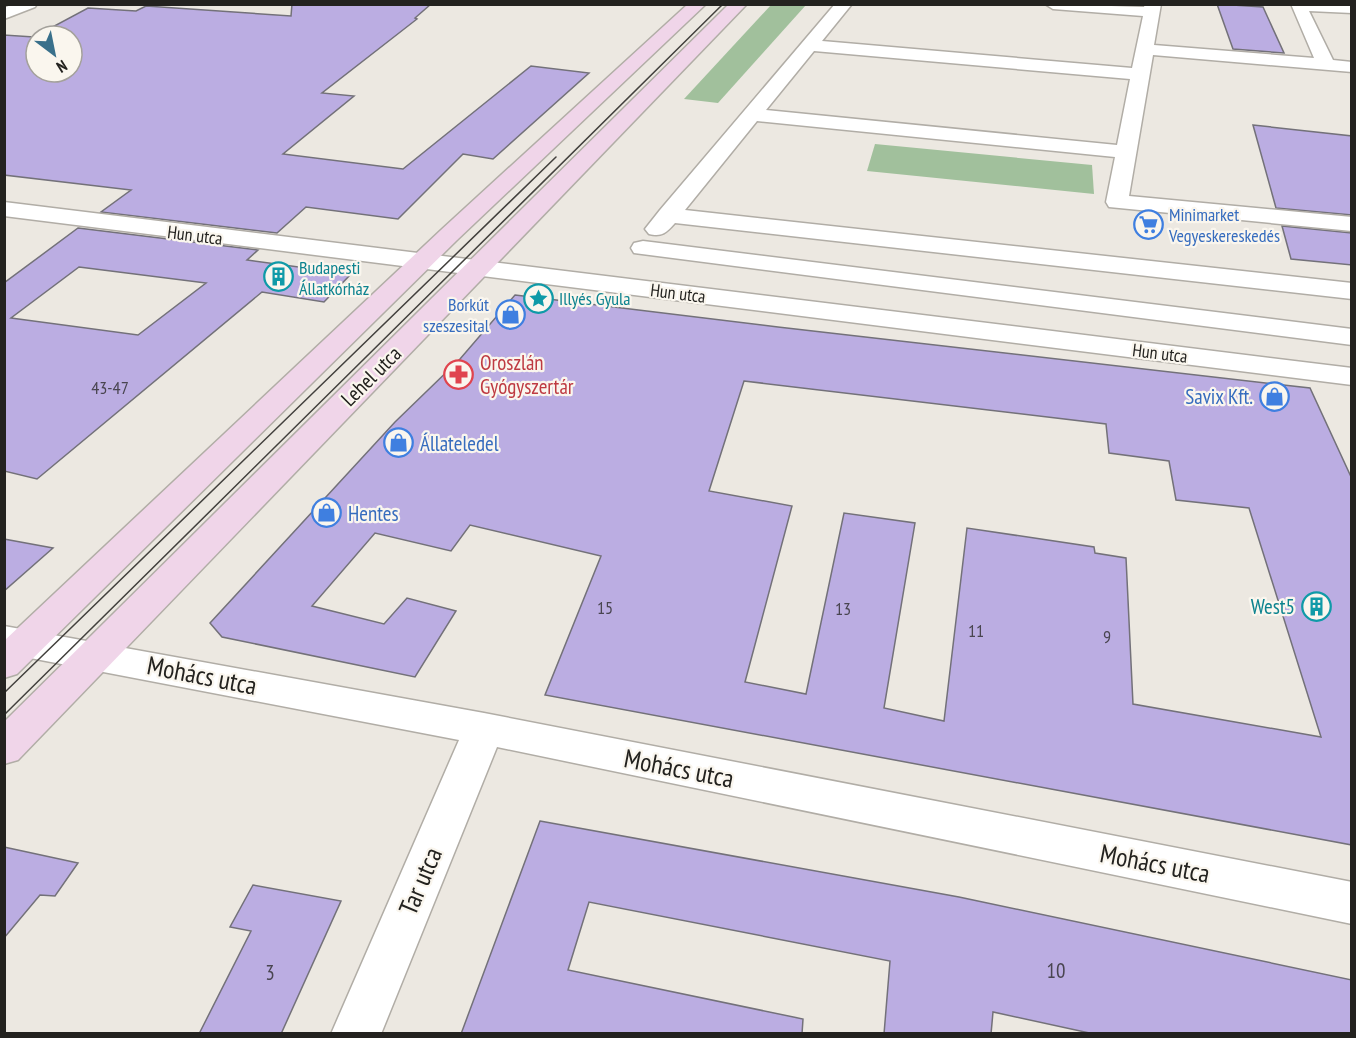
<svg xmlns="http://www.w3.org/2000/svg" width="1356" height="1038" font-family="'PT Sans Narrow',sans-serif">
  <style>
    .green { fill: #a1c09c }
    .building { fill: #bbade2; stroke: #737179; stroke-width: 1.5; fill-rule: evenodd }
    .lines { fill: none; stroke-linecap: round; stroke-linejoin: round }
    .minor-casing { stroke: #b1ada6; stroke-width: 3 }
    .secondary-casing { stroke: #b1ada6; stroke-width: 3 }
    .minor { fill: #fff; fill-rule: evenodd }
    .secondary { fill: #f0d5e9; fill-rule: evenodd }
    .tram { stroke: #42403d; stroke-width: 1.5 }
    .labels { text-anchor: middle; dominant-baseline: central; stroke-width: 4.5; stroke-linejoin: round; paint-order: stroke }
    .far-shop-label { font-size: 18px; fill: #366cbe; stroke: #faf6ee; text-anchor: start }
    .far-street-label { font-size: 18px; fill: #23221f; stroke: #faf6ee }
    .far-culture-label { font-size: 18px; fill: #0d838f; stroke: #faf6ee; text-anchor: start }
    .number-label { font-size: 18px; fill: #494550 }
    .health-label { font-size: 21px; fill: #be3a42; stroke: #faf6ee; text-anchor: start }
    .street-label { font-size: 21px; fill: #23221f; stroke: #faf6ee }
    .shop-label { font-size: 21px; fill: #366cbe; stroke: #faf6ee; text-anchor: start }
    .culture-label { font-size: 21px; fill: #0d838f; stroke: #faf6ee; text-anchor: end }
    .near-number-label { font-size: 21px; fill: #494550 }
    .near-street-label { font-size: 26px; fill: #23221f; stroke: #faf6ee }
  </style>
  <rect width="100%" height="100%" fill="#ece8e1"/>
  <g class="green">
    <path d="M 771,5 L 806,5 L 718,103 L 684,99 Z"/>
    <path d="M 875,144 L 1092,165 L 1094,194 L 867,171 Z"/>
  </g>
  <g class="building">
    <path d="M 292,4 L 431,4 L 415,18 L 417,19 L 322,93 L 354,96 L 283,154 L 403,169 L 531,66 L 589,73 L 493,159 L 463,154 L 398,219 L 306,207 L 277,233 L 101,212 L 131,190 L 4,175 L 4,35 L 34,37 L 88,8 L 136,11 L 146,6 L 291,16 ZM 36,36 L 72,36 L 72,72 L 36,72 Z"/>
    <path d="M 1217,4 L 1263,7 L 1284,53 L 1233,49 Z"/>
    <path d="M 1253,125 L 1352,136 L 1352,215 L 1276,208 Z"/>
    <path d="M 1282,226 L 1352,233 L 1352,265 L 1291,259 Z"/>
    <path d="M 78,228 L 258,250 L 247,260 L 351,274 L 324,302 L 262,292 L 37,479 L 4,471 L 4,283 ZM 79,267 L 206,283 L 138,335 L 11,318 Z"/>
    <path d="M 515,295 L 778,327 L 1310,388 L 1352,479 L 1352,845 L 545,695 L 601,556 L 470,525 L 451,551 L 375,533 L 312,606 L 384,624 L 407,598 L 456,611 L 415,677 L 222,637 L 210,623 L 395,422 L 460,359 ZM 744,381 L 1106,424 L 1109,453 L 1169,461 L 1176,500 L 1249,508 L 1321,737 L 1133,704 L 1126,558 L 1095,553 L 1094,547 L 967,528 L 944,721 L 884,708 L 915,523 L 844,513 L 806,694 L 745,682 L 792,506 L 709,491 Z"/>
    <path d="M 4,539 L 53,548 L 4,591 Z"/>
    <path d="M 540,821 L 959,897 L 1352,980 L 1352,1034 L 1094,1034 L 993,1012 L 991,1034 L 884,1034 L 890,961 L 589,902 L 568,970 L 803,1019 L 802,1034 L 461,1034 Z"/>
    <path d="M 4,847 L 78,863 L 55,896 L 40,895 L 4,938 Z"/>
    <path d="M 253,885 L 341,901 L 281,1034 L 199,1034 L 251,931 L 230,927 Z"/>
  </g>
  <g class="lines">
    <defs>
      <g id="minor">
        <path d="M 13,4 L 37,4 L 35,7 L 4,19 L 4,8 Z"/>
        <path d="M 835,4 L 852,4 L 822,41 L 1132,68 L 1143,16 L 1053,9 L 1045,4 L 1144,7 L 1145,4 L 1161,4 L 1154,45 L 1314,58 L 1291,4 L 1352,4 L 1352,13 L 1309,11 L 1333,60 L 1352,62 L 1352,72 L 1153,55 L 1129,196 L 1352,217 L 1352,231 L 1109,207 L 1106,202 L 1115,157 L 757,121 L 685,210 L 1352,283 L 1352,299 L 675,223 C 666,233 662,237 649,234 L 645,229 L 660,210 ZM 814,51 L 1130,79 L 1117,145 L 766,110 Z"/>
        <path d="M 4,202 L 1352,368 L 1352,385 L 4,216 Z"/>
        <path d="M 643,241 L 1352,329 L 1352,345 L 634,253 L 631,248 L 634,243 Z"/>
        <path d="M 4,626 L 484,713 L 1352,882 L 1352,924 L 497,747 L 381,1034 L 331,1034 L 459,740 L 4,653 Z"/>
      </g>
      <g id="secondary">
        <path d="M 688,4 L 706,4 L 457,240 L 17,674 L 4,678 L 4,641 L 441,230 Z"/>
        <path d="M 729,4 L 747,4 L 18,760 L 4,764 L 4,722 Z"/>
      </g>
    </defs>
    <use href="#minor" class="minor-casing"/>
    <use href="#secondary" class="secondary-casing"/>
    <use href="#minor" class="minor"/>
    <use href="#secondary" class="secondary"/>
    <g class="tram">
      <path d="M 4,693 L 556,157"/>
      <path d="M 4,715 L 723,4"/>
    </g>
  </g>
  <defs>
    <symbol id="supermarket-ring" viewBox="-11 -11 22 22"><circle r="9.5" fill="#faf6ee" stroke="#3f7fe0" stroke-width="1.5"/><path d="M-6-5.5h2.5l.6 2H6L4.5 2H-2.5L-4.4-4H-6ZM-1.5 3.2a1.3 1.3 0 1 0 .1 0ZM3 3.2a1.3 1.3 0 1 0 .1 0Z" fill="#3f7fe0"/></symbol>
    <symbol id="building-ring" viewBox="-11 -11 22 22"><circle r="9.5" fill="#faf6ee" stroke="#0f9aa8" stroke-width="1.5"/><path d="M-4-6H4V6H1V3H-1V6H-4ZM-2.5-4.3h1.7v1.8h-1.7ZM.8-4.3h1.7v1.8H.8ZM-2.5-1h1.7V.8h-1.7ZM.8-1h1.7V.8H.8Z" fill="#0f9aa8"/></symbol>
    <symbol id="sight-ring" viewBox="-11 -11 22 22"><circle r="9.5" fill="#faf6ee" stroke="#0f9aa8" stroke-width="1.5"/><path d="M0-6L1.8-2.2L6-1.7L2.9 1.2L3.7 5.4L0 3.3L-3.7 5.4L-2.9 1.2L-6-1.7L-1.8-2.2Z" fill="#0f9aa8"/></symbol>
    <symbol id="shop-ring" viewBox="-11 -11 22 22"><circle r="9.5" fill="#faf6ee" stroke="#3f7fe0" stroke-width="1.5"/><path d="M-5-2.5h2.3a2.7 3.5 0 0 1 5.4 0H5L5.5 6h-11ZM-1.5-2.5h3a1.5 2.3 0 0 0-3 0Z" fill="#3f7fe0"/></symbol>
    <symbol id="pharmacy-ring" viewBox="-11 -11 22 22"><circle r="9.5" fill="#faf6ee" stroke="#e0444e" stroke-width="1.5"/><path d="M-2-6h4v4h4v4h-4v4h-4v-4h-4v-4h4Z" fill="#e0444e"/></symbol>
  </defs>
  <g fill-rule="evenodd">
    <use href="#supermarket-ring" x="1132" y="208" width="33" height="33"/>
    <use href="#building-ring" x="262" y="260" width="33" height="33"/>
    <use href="#sight-ring" x="522" y="282" width="33" height="33"/>
    <use href="#shop-ring" x="494" y="298" width="33" height="33"/>
    <use href="#pharmacy-ring" x="442" y="358" width="33" height="33"/>
    <use href="#shop-ring" x="1258" y="380" width="33" height="33"/>
    <use href="#shop-ring" x="382" y="426" width="33" height="33"/>
    <use href="#shop-ring" x="310" y="496" width="33" height="33"/>
    <use href="#building-ring" x="1300" y="590" width="33" height="33"/>
  </g>
  <g class="labels">
    <g class="far-shop-label">
      <text x="1169" y="214">Minimarket<tspan x="1169" dy="21">Vegyeskereskedés</tspan></text>
      <text x="489" y="304" text-anchor="end">Borkút<tspan x="489" dy="21">szeszesital</tspan></text>
    </g>
    <g class="far-street-label">
      <text transform="translate(195 235) rotate(7)">Hun utca</text>
      <text transform="translate(678 293) rotate(7)">Hun utca</text>
      <text transform="translate(1160 353) rotate(7)">Hun utca</text>
    </g>
    <g class="far-culture-label">
      <text x="299" y="267">Budapesti<tspan x="299" dy="21">Állatkórház</tspan></text>
      <text x="559" y="298">Illyés Gyula</text>
    </g>
    <g class="number-label">
      <text x="110" y="387">43-47</text>
      <text x="605" y="607">15</text>
      <text x="843" y="608">13</text>
      <text x="976" y="630">11</text>
      <text x="1107" y="636">9</text>
    </g>
    <g class="health-label">
      <text x="480" y="362">Oroszlán<tspan x="480" dy="24">Gyógyszertár</tspan></text>
    </g>
    <g class="street-label">
      <text transform="translate(371 376) rotate(-45)">Lehel utca</text>
    </g>
    <g class="shop-label">
      <text x="1253" y="396" text-anchor="end">Savix Kft.</text>
      <text x="420" y="443">Állateledel</text>
      <text x="348" y="513">Hentes</text>
    </g>
    <g class="culture-label">
      <text x="1295" y="606">West5</text>
    </g>
    <g class="near-number-label">
      <text x="1056" y="970">10</text>
      <text x="270" y="972">3</text>
    </g>
    <g class="near-street-label">
      <text transform="translate(202 675) rotate(11)">Mohács utca</text>
      <text transform="translate(679 768) rotate(11)">Mohács utca</text>
      <text transform="translate(1155 863) rotate(11)">Mohács utca</text>
      <text transform="translate(420 881) rotate(-67)">Tar utca</text>
    </g>
  </g>
  <rect width="1356" height="1038" fill="none" stroke="#23221f" stroke-width="12"/>
  <g transform="translate(54 54) rotate(148)"><circle r="28" fill="#faf6ee" stroke="#a4a19b" stroke-width="1.5"/>
  <path d="M0-4.5L10 22L0 15L-10 22Z" fill="#39708b"/>
  <text y="-9" font-size="16" font-weight="bold" text-anchor="middle" fill="#23221f">N</text>
  </g>
</svg>
